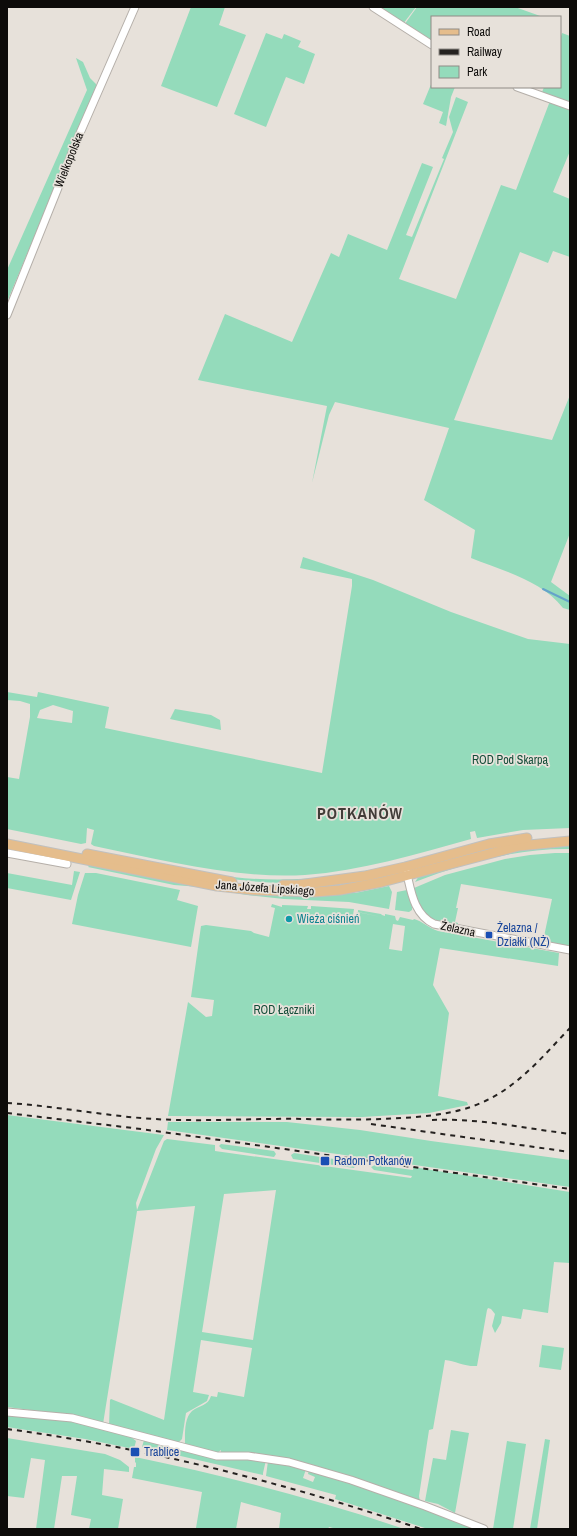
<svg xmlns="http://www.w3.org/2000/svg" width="577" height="1536" font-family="'Archivo Narrow',sans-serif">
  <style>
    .green { fill: #94dbbb; fill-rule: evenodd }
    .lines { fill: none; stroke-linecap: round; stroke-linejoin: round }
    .stream { stroke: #65a2ca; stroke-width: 2 }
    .minor-casing { stroke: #b5afa9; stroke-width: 9 }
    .major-casing { stroke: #c0c0bf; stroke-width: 11 }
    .minor { stroke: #fff; stroke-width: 7 }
    .major { stroke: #e5bd8c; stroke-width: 9 }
    .rail { stroke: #252220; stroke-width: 2; stroke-dasharray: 5 5; stroke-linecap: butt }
    .culture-dot { fill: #0f9aa8; stroke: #e7e1da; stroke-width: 1.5 }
    .transit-dot { fill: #1a4fb4; stroke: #e7e1da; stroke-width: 1.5 }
    .labels { text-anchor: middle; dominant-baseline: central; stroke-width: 3.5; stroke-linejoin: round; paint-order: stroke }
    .street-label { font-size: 12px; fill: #0d0b09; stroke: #e7e1da }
    .park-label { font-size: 12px; fill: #124d38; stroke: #e7e1da }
    .culture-label { font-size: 12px; fill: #0d838f; stroke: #e7e1da; text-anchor: start }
    .transit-label { font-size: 12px; fill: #164399; stroke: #e7e1da; text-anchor: start }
    .district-label { font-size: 16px; font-weight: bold; letter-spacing: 1px; fill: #413d38; stroke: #e7e1da }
  </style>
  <rect width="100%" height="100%" fill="#e7e1da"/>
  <g class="green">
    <path d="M 191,7 L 225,7 L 219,25 L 246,35 L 217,107 L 161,86 Z"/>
    <path d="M 376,7 L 416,7 L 403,24 Z"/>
    <path d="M 417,7 L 515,7 L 543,17 L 432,17 L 432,43 L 404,25 Z"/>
    <path d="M 266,33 L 282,39 L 284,34 L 301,41 L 298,47 L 315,54 L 304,84 L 286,77 L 266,127 L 234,114 Z"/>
    <path d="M 562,33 L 570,36 L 570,105 L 541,95 L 544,87 L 560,87 L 560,40 Z"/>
    <path d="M 76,58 L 83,62 L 90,78 L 96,84 L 96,89 L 7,302 L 7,270 L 87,90 Z"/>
    <path d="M 432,82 L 432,87 L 455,87 L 451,97 L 446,126 L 439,123 L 443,112 L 423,104 Z"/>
    <path d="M 456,97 L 468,102 L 399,279 L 456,299 L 501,185 L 516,190 L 550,101 L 570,108 L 570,151 L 553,192 L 570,199 L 570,257 L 553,251 L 548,263 L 520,252 L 454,420 L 552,440 L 570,395 L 570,533 L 551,582 L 570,596 L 570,610 L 563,608 C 541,580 503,571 471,558 L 475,530 L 424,500 L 449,428 L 335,402 L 329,415 L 312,483 L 327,406 L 198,380 L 225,314 L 292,342 L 331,253 L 339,257 L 348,234 L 387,250 L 422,163 L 433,167 L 406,235 L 412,237 L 444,159 L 442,158 L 453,132 L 449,117 Z"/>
    <path d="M 303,557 L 373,580 L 451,612 L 528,639 L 570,644 L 570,828 L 523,830 L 477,838 L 475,831 L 470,832 L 471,839 C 416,854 361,871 305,875 C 234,879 163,860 94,846 L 91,844 L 94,830 L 87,828 L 86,843 L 81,844 L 7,829 L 7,777 L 19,779 L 30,717 L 30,704 L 20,701 L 7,700 L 7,692 L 37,697 L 38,692 L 109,707 L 105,728 L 322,773 L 352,586 L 352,579 L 300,568 ZM 53,705 L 73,711 L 72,723 L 37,718 L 40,710 Z"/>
    <path d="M 175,709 L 211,715 L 220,720 L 221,730 L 170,719 Z"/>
    <path d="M 570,844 L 570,849 C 518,848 463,863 415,882 L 419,876 L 506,851 Z"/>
    <path d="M 92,850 C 139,859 186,871 233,877 C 284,883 335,878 384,867 L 385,870 L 284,883 C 220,882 156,865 93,852 Z"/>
    <path d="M 555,853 L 570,853 L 570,946 L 543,941 L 552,899 L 461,884 L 456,908 L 458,908 L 455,922 L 458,923 L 458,926 C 429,920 422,917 414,888 L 445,875 L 505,859 L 530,855 Z"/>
    <path d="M 90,865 L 217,889 L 355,893 L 389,886 L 392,892 L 389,909 L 349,902 L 284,899 L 247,895 L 200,887 L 174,885 L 88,867 Z"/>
    <path d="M 74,871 L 80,872 L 71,900 L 7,888 L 7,873 L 72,885 Z"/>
    <path d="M 85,873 L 96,873 L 180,890 L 177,900 L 198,906 L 191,947 L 72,924 L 78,895 Z"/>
    <path d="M 407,890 L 412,907 L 412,910 L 409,912 L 395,910 L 397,892 Z"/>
    <path d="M 272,904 L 282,907 L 282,905 L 308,906 L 307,909 L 311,909 L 311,906 L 354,909 L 353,915 L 356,915 L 357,912 L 381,917 L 358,912 L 358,910 L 381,914 L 382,915 L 385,916 L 385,914 L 395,916 L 396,920 L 398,921 L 400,917 L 413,920 L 414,919 C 422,921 429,928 438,931 L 559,953 L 558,966 L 440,948 L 433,985 L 449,1013 L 438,1096 L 467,1102 L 468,1105 L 429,1113 L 362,1117 L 168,1116 L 188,1002 L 206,1017 L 212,1016 L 214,1000 L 191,997 L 201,926 L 206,925 L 251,931 L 254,933 L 269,937 L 275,908 L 271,907 ZM 393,924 L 405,926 L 402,951 L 389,949 Z"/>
    <path d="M 7,1115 L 164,1135 L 156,1149 L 136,1203 L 137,1210 L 164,1141 L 167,1139 L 215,1145 L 215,1151 L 411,1178 L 412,1176 L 374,1170 L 371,1167 L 375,1165 L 413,1170 L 413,1167 L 570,1192 L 570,1263 L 554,1262 L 548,1313 L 523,1309 L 521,1319 L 502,1316 L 501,1323 L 495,1333 L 492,1326 L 495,1314 L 491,1309 L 488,1308 L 487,1310 L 477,1366 C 466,1367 455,1361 445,1360 L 433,1429 L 429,1430 L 419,1496 L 420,1502 L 365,1482 L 365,1481 L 319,1467 L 288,1459 L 221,1454 L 221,1450 L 217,1453 L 185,1444 C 185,1435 184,1418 192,1411 C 200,1405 208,1406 211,1396 L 217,1397 L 218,1392 L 244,1397 L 252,1348 L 201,1340 L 193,1392 L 209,1395 L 207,1401 L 186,1413 L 182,1439 L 178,1443 L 109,1426 L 110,1400 L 111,1399 L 164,1420 L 195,1206 L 137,1211 L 103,1424 L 85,1417 L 7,1407 ZM 276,1190 L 253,1340 L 202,1332 L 224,1194 Z"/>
    <path d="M 168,1122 L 287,1122 L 360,1130 L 431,1141 L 570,1160 L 570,1187 L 167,1130 Z"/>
    <path d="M 221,1144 L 274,1151 L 276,1154 L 274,1157 L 222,1149 L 219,1146 Z"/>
    <path d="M 294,1153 L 354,1162 L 356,1164 L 354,1168 L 293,1159 L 291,1155 Z"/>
    <path d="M 542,1345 L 564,1348 L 561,1370 L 539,1367 Z"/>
    <path d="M 7,1414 L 77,1422 L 131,1437 L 136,1441 L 134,1449 L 85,1439 L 7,1427 Z"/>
    <path d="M 451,1430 L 469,1433 L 455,1513 L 438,1504 L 425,1501 L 433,1458 L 446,1460 Z"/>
    <path d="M 7,1438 L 105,1454 L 120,1460 L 129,1467 L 129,1472 L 104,1469 L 102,1495 L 123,1499 L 118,1529 L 89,1529 L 91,1519 L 71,1515 L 77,1476 L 62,1476 L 54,1529 L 36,1529 L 45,1460 L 31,1458 L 24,1498 L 7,1496 Z"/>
    <path d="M 545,1439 L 550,1440 L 537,1529 L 530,1529 Z"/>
    <path d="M 144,1440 L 184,1450 L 266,1460 L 263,1473 L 263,1475 L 142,1447 Z"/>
    <path d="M 507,1441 L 526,1444 L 513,1529 L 493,1529 Z"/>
    <path d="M 135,1457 C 226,1476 316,1499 404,1529 L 337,1529 L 329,1527 L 328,1529 L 279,1529 L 281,1513 L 241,1502 L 236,1529 L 196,1528 L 202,1492 L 132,1478 L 134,1467 L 136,1467 L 136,1463 L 135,1462 Z"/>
    <path d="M 268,1461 L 306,1469 L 303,1478 L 313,1482 L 315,1477 L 308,1474 L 309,1470 L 398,1499 L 476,1529 L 428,1529 L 335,1499 L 336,1495 L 266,1476 Z"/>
  </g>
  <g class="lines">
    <path class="stream" d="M 543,589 L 570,602"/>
    <defs>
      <g id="minor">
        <path d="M 373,7 L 432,45"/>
        <path d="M 517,87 L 570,106"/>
        <path d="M 7,315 L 80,133 L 135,7"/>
        <path d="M 7,853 L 67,864"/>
        <path d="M 406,870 C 411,890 413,914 434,924 L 570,950"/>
        <path d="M 7,1412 L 72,1418 L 217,1456 L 248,1456 L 289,1462 L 351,1480 L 425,1506 L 484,1529"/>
      </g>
      <g id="major">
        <path d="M 7,844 L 217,886 L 254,890 L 315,892 L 340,890 L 382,882 L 519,846 L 570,841"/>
        <path d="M 87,854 L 232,882"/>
        <path d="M 283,885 L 298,885 L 365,876 L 405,867 L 489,844 L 527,838"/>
      </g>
    </defs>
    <use href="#minor" class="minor-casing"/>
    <use href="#major" class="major-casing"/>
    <use href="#minor" class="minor"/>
    <use href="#major" class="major"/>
    <g class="rail">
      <path d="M 7,1103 C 56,1106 105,1116 154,1119 C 204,1122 255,1118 305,1119 C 343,1120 379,1120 416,1117 C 439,1115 460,1112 481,1103 C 518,1087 543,1056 570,1028"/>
      <path d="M 7,1113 L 141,1129 L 570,1189"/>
      <path d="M 432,1120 C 478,1118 524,1128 570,1134"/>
      <path d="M 371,1124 L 570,1152"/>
      <path d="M 7,1429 C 148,1448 286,1483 421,1529"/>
    </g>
  </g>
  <circle class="culture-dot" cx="289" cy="919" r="4"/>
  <g class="transit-dot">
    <rect x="485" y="931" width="8" height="8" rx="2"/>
    <rect x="320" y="1156" width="10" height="10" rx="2"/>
    <rect x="130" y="1447" width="10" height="10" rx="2"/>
  </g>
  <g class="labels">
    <g class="street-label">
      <text transform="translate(69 160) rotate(-68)">Wielkopolska</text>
      <text transform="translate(265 888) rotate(4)">Jana Józefa Lipskiego</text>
      <text transform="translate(458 929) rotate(12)">Żelazna</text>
    </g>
    <g class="park-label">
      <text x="510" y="760">ROD Pod Skarpą</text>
      <text x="284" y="1010">ROD Łączniki</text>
    </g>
    <g class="culture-label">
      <text x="297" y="919">Wieża ciśnień</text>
    </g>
    <g class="transit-label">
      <text x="497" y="928">Żelazna /<tspan x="497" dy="14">Działki (NŻ)</tspan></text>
      <text x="334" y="1161">Radom Potkanów</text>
      <text x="144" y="1452">Trablice</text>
    </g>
    <g class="district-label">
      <text x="360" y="813">POTKANÓW</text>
    </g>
  </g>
  <rect width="577" height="1536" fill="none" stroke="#0d0b09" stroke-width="16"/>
  <rect x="431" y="16" width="130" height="72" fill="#e7e1da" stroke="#908b86"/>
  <rect x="439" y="29" width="20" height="6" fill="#e5bd8c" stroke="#908b86"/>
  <text x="467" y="36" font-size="12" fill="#0d0b09">Road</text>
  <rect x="439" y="49" width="20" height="6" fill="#252220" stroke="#908b86"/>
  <text x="467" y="56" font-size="12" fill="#0d0b09">Railway</text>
  <rect x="439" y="66" width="20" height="12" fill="#94dbbb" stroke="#908b86"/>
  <text x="467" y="76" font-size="12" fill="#0d0b09">Park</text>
</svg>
